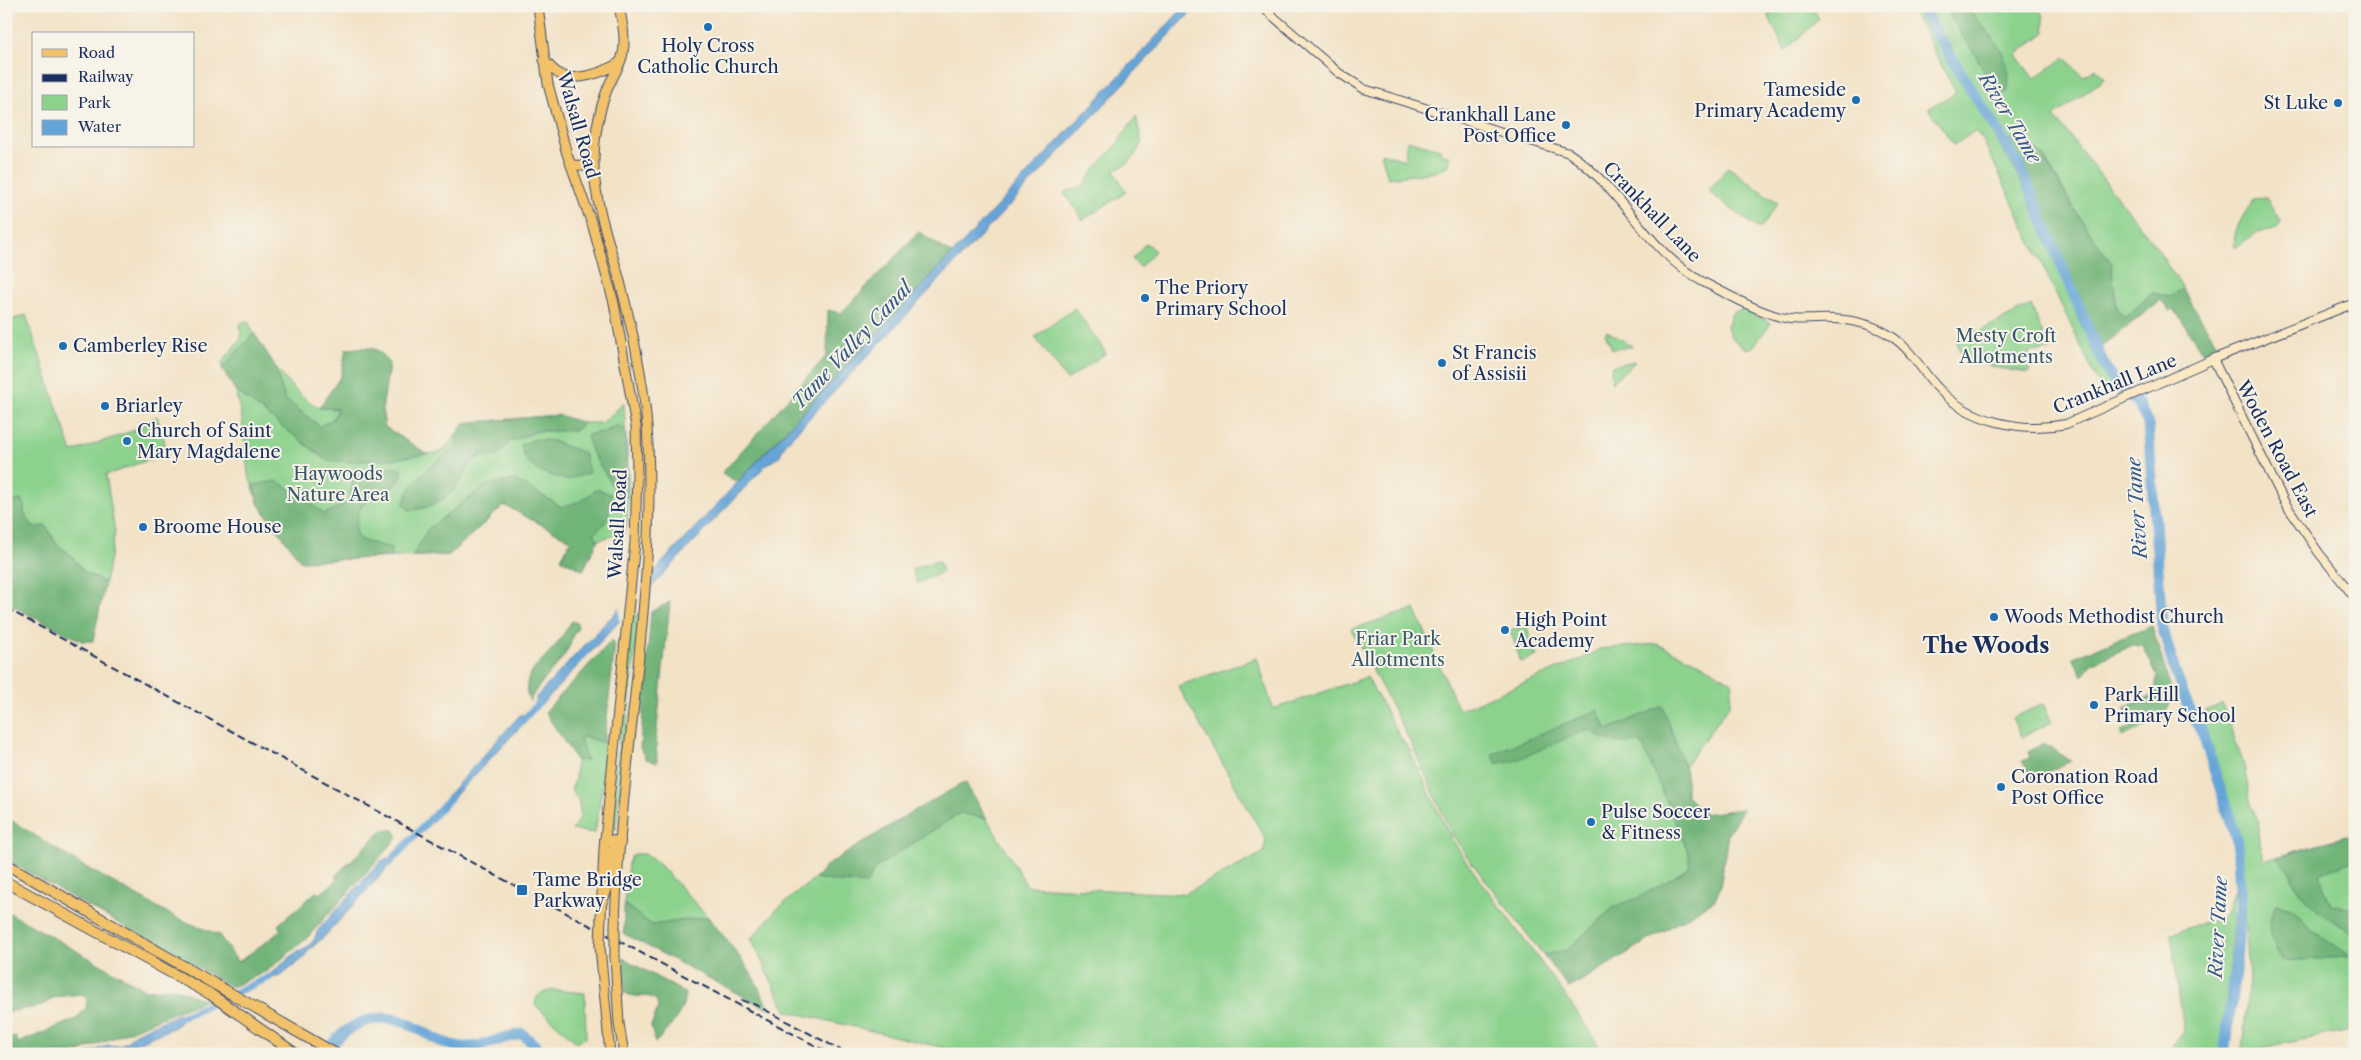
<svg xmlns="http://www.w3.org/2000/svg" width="2361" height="1060" font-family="'Libre Caslon Text',serif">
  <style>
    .green { fill: #8cd28d; stroke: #548076 }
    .forest { fill: #71b478; stroke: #46726b }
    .water { fill: #65a4d7; stroke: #406a9a }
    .pier { fill: #f2e2c6 }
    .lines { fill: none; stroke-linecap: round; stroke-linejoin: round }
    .canal { stroke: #65a4d7; stroke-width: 7 }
    .river { stroke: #65a4d7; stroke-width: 11 }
    .secondary-casing { stroke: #3b4a6e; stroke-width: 10 }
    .primary-casing { stroke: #3b4a6e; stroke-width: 11 }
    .highway-casing { stroke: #3b4a6e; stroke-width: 12 }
    .secondary { stroke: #fae7c3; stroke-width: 8 }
    .primary { stroke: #f2c26a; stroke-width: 9 }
    .highway { stroke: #f2c26a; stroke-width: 10 }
    .rail { stroke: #1b2f5e; stroke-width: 2; stroke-dasharray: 8 4; stroke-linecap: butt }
    .primary-bridge-casing { stroke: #3b4a6e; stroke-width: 11; stroke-linecap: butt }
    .primary-bridge { stroke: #f2c26a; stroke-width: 9 }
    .poi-dot { fill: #1f6fb2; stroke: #f7f3e8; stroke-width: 2 }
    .labels { text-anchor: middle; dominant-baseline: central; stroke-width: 4; stroke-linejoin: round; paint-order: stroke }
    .poi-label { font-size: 18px; fill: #1b2f5e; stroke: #f7f3e8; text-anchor: start }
    .street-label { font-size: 18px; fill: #1b2f5e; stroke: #f7f3e8 }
    .park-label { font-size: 18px; fill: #37586a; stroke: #f7f3e8 }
    .water-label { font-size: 19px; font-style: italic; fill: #355888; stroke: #f7f3e8 }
    .district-label { font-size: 22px; font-weight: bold; fill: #1b2f5e; stroke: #f7f3e8 }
  </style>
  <rect width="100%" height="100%" fill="#f7f3e8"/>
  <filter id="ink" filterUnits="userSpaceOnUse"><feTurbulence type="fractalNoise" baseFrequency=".02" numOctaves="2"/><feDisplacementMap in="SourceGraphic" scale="10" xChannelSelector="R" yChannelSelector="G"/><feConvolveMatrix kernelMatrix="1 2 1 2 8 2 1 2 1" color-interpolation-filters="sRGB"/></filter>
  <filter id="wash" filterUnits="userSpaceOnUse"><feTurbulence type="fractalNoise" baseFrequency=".0096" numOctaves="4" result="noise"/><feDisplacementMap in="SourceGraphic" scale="20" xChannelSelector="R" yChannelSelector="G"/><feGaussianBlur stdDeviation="1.12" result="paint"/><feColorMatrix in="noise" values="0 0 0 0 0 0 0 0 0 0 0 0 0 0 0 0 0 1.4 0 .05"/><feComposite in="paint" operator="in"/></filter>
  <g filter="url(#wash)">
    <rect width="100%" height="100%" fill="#f2e2c6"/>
    <g class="green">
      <path d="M 851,6 L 901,6 L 901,13 L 884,9 L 851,10 Z"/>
      <path d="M 1780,6 L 1812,6 L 1819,19 L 1785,51 L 1768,15 Z"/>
      <path d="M 1910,6 L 1919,6 L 2016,172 L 2040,222 L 2097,359 L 2112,388 L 2104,395 L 1983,140 L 1975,131 L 1954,145 L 1928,108 L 1956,93 Z"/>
      <path d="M 1926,6 L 2035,6 L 2043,14 L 2045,32 L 2016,55 L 2034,79 L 2065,57 L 2083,77 L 2096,68 L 2104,79 L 2054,116 L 2154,244 L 2183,289 L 2170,297 L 2152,293 L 2125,319 L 2117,309 L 2111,263 L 2076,212 L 2043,155 L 2016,136 L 2007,142 Z"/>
      <path d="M 1136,116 L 1142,144 L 1130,162 L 1114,171 L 1126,192 L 1083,220 L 1064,193 L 1084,185 L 1099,164 L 1116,146 Z"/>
      <path d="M 1407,140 L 1440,149 L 1442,155 L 1449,156 L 1449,165 L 1436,172 L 1388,178 L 1381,153 L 1405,160 Z"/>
      <path d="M 1728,167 L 1778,203 L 1761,228 L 1757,228 L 1710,193 L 1710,189 Z"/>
      <path d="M 2266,198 L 2281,221 L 2280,225 L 2274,229 L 2258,232 L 2235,248 C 2231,230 2245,214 2254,199 Z"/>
      <path d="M 1146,243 L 1155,251 L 1140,267 L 1132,259 Z"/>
      <path d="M 2031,305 L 2049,350 L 2029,352 L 2029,373 L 1997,368 L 1977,361 L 1974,364 L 1960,352 L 1956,338 L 1976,330 L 1976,333 Z"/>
      <path d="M 1075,308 L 1106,353 L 1067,380 L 1035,337 Z"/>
      <path d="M 1743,309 L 1771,323 L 1753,347 L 1748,349 L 1742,347 L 1730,336 L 1727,326 L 1732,313 Z"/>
      <path d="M 26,315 L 72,452 L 135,430 L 157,416 L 168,453 L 106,475 L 115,532 L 105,583 L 84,572 L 70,554 L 57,545 L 46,526 L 33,527 L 24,513 L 24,504 L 21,500 L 6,504 L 6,322 Z"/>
      <path d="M 247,320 C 264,353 286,389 319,408 L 341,376 L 346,349 C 367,348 378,343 389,364 L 382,410 L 385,427 L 427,454 L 440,452 L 445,449 L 465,423 L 558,415 L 578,423 L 602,423 L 624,403 C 625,435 634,506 624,533 L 598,540 L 583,570 L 561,559 L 571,540 L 504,505 L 449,555 L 301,561 L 259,505 L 248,474 L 242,418 L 235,390 L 221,364 L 241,338 L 240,324 Z"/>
      <path d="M 1607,331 L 1631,345 L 1632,347 L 1612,349 L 1605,333 Z"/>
      <path d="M 1634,361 L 1635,362 L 1612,382 L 1611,369 L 1613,366 Z"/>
      <path d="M 935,561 L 939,562 L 942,571 L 941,573 L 917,583 L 912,569 Z"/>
      <path d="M 1415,609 L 1459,710 L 1591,655 L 1599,649 L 1657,644 L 1700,663 L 1733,683 L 1729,706 L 1684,767 L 1686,795 L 1704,814 L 1743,809 L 1728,833 L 1720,888 L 1715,900 L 1569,988 L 1465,854 L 1450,830 L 1410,741 L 1351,629 Z"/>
      <path d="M 639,612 L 618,813 L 616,830 L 610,825 L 632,619 Z"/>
      <path d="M 1526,625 L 1537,656 L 1521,662 L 1510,630 Z"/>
      <path d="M 1257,658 L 1273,709 L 1367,677 L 1400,737 L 1410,751 L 1448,832 L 1463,857 L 1565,995 L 1604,1054 L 970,1054 L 786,1011 L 751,939 L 776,910 L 822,872 L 965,782 L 1027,886 L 1184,894 L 1263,853 L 1266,840 L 1178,686 Z"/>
      <path d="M 2043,704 L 2052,722 L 2021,737 L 2012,718 Z"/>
      <path d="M 2222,704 L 2244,765 L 2251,805 L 2259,822 L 2258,834 L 2264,861 L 2355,833 L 2355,1029 L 2242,1052 L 2249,977 L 2241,855 L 2229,801 L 2204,728 L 2197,715 Z"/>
      <path d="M 584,737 L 604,743 L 605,770 L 595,833 L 572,830 L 581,816 L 578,799 L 571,791 L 575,779 L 576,760 L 586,761 L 580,740 Z"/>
      <path d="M 635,854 L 645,854 L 659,864 L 708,917 L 652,925 L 624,904 L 628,864 L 631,856 Z"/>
      <path d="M 2235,887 L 2227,1009 L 2219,1054 L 2166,1054 L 2184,1031 L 2171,934 L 2225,915 Z"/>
      <path d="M 553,990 L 585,993 L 586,1038 L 581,1039 L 577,1043 L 535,1005 C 536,993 542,993 553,990 Z"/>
    </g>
    <g class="forest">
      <path d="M 1943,6 L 1965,6 C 1986,29 2017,58 2007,92 L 1996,94 L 1975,54 Z"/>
      <path d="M 2016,136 L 2042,155 L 2076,212 L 2111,263 L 2117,309 L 2125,318 L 2152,293 L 2170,297 L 2183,289 L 2218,346 L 2202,352 L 2174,309 L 2170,311 L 2161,300 L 2100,348 L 2031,182 L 2007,142 Z"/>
      <path d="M 919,232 L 952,254 L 737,482 L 722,473 L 827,355 L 828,310 L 841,313 Z"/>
      <path d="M 254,333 L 274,364 L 285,399 L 320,426 L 333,419 L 338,409 L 319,408 L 341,376 L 346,349 C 367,348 378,343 389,364 L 382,410 L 385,427 L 427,454 L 393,459 L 347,462 L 326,460 L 235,390 L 222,369 Z"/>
      <path d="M 558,415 L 584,423 L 574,431 L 538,431 L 509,442 L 498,456 C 493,456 484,455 479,457 C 469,461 467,469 462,478 C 451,498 431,509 409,510 L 404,504 C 410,477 436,464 456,447 L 457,434 L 465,423 Z"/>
      <path d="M 619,425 L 625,430 L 628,496 L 620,498 L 591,451 L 587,435 L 606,431 Z"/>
      <path d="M 535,439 L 553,441 L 584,453 L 589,473 L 566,480 L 536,470 L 525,458 L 521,445 Z"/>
      <path d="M 389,467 L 403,469 C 398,504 351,482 357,537 L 364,541 L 391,548 L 391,557 L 301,561 L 259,505 L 253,485 L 277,481 L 303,497 L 324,514 L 348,503 L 354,475 L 379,472 Z"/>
      <path d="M 515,480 L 562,507 L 581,501 L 597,489 L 611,494 C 610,511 609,523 594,533 L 598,540 L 583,570 L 561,559 L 571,540 L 504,505 L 449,555 L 413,556 L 428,529 L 457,507 L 487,485 Z"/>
      <path d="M 20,500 L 24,504 L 24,513 L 33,527 L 46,526 L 57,545 L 70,554 L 84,572 L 105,583 L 93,641 L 82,641 L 6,603 L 6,504 Z"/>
      <path d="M 670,602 L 656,737 L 657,763 L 646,759 L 640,748 L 651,612 Z"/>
      <path d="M 572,621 L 577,623 L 578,628 C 571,635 572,641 568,649 C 558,668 538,682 530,701 C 517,678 543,661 556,645 C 562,637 566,629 572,621 Z"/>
      <path d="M 2152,626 L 2173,697 L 2164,717 L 2123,737 L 2121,731 L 2132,726 L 2124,708 L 2155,694 L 2157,675 L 2143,646 L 2133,645 L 2091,664 L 2082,676 L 2073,657 Z"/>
      <path d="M 612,640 L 615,644 L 604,743 L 584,737 L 580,740 L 587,761 L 576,760 L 545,712 Z"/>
      <path d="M 1663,706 L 1686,772 L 1686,795 L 1704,814 L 1743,809 L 1728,833 L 1720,888 L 1715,900 L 1569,988 L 1543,955 L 1567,950 L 1614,907 L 1640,897 L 1689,868 L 1689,854 L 1641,742 C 1616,744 1609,743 1588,729 L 1512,762 L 1496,763 L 1492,754 L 1598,710 L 1607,730 Z"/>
      <path d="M 2044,743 L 2071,761 L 2032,779 L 2022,761 L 2030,758 L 2028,752 Z"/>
      <path d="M 965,782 L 987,819 L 960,813 L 875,868 L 867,884 L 838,882 L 815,878 L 822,872 L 824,867 L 907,815 Z"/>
      <path d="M 6,817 L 80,864 L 177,918 L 219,935 L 238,962 L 281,931 L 278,925 L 316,892 L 320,894 L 337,880 L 336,875 L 383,830 L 394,830 L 398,837 L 306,939 L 267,971 L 232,987 L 6,860 Z"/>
      <path d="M 2355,833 L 2355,860 L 2319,874 L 2331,905 L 2347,908 L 2355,908 L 2354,934 L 2320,913 L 2295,887 L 2290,871 L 2276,858 Z"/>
      <path d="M 624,904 L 652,925 L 708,917 C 732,946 756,974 768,1009 L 624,934 Z"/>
      <path d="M 2276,904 L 2292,908 L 2313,931 L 2348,954 L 2348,957 L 2283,961 C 2269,938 2264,930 2276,904 Z"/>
      <path d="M 6,911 L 146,990 L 174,988 L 205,1000 L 74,1054 L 6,1054 L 6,1040 L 16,1036 L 18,1043 L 76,1019 L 86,1008 L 87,999 L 82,994 L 56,997 L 38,1007 L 6,1012 Z"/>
      <path d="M 623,958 L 685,993 C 684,1014 669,1028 655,1043 L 651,1026 L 658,1008 L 657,1001 C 647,992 638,1000 625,993 Z"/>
    </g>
    <g class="water">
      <path d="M 1185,6 L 1197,6 L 786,443 L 779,457 L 766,465 L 543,703 L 537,706 L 536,697 Z"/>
      <path d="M 520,715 L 527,715 L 526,721 L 451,800 L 446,802 L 446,798 L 449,794 Z"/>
      <path d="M 395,857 L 383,873 L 325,936 L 309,950 L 304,958 L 281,976 L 263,980 L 298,951 L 307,947 L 314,940 L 318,930 L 381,861 Z"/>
      <path d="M 179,1014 L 187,1014 L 175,1027 L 111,1054 L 87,1054 L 108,1045 L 118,1046 L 127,1042 L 135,1033 Z"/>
    </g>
    <path class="pier" d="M 652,569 L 653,589 L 620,624 L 619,605 Z"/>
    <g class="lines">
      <g class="canal">
        <path d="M 522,721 L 542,699"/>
        <path d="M 389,863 L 452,796"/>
        <path d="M 179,1018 L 270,977"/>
      </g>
      <g class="river">
        <path d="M 1922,6 L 1926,17 L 2021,169 L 2098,352 L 2116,386 L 2137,402 L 2148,423 L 2162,625 L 2173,665 L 2184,697 L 2203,735 L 2237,841 L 2241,903 L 2235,972 L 2224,1054"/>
        <path d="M 325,1054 C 335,1039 348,1026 366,1021 C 409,1008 424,1043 462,1047 C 482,1049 502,1036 522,1034 L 545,1054"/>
      </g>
    </g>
  </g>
  <g filter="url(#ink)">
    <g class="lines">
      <defs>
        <g id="secondary">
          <path d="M 1261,6 L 1339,73 L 1364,89 L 1569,153 C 1621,187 1647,252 1703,282 C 1728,294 1762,315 1790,319 C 1798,320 1808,319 1816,319 C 1840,318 1865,321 1886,333 C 1910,346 1919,368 1937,387 C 1968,422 2023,433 2066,424 L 2218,357 L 2355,303"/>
          <path d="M 2213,359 L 2285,503 L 2319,553 L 2355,598"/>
        </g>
        <g id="primary">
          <path d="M 538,6 L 548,84 L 567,154 L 593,227 L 614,303 L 636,426 L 637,474 L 635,542 L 604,849 L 601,917"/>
          <path d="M 544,60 C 549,65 553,70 559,74 C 576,83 605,72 620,62"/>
          <path d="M 571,165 L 594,166"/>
          <path d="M 615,926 C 620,759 658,593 647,426 C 643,375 631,324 618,274 C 608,239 596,206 594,170 C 593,142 598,113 608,87 C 613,76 621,65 623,53 C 626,38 622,21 619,6"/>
          <path d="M 600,947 L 610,1054"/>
          <path d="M 615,957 L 619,1024 L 624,1054"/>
        </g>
        <g id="highway">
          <path d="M 605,840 L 620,842"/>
          <path d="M 6,864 L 336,1054"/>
          <path d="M 6,882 L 210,994 L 296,1054"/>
          <path d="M 601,904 C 604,897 607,890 608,884 C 612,865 603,857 620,842"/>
        </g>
      </defs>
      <use href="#secondary" class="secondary-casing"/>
      <use href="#primary" class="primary-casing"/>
      <use href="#highway" class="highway-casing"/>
      <use href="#secondary" class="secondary"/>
      <use href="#primary" class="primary"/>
      <use href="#highway" class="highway"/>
      <g class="rail">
        <path d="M 6,608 L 480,867 L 831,1054"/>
        <path d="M 741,1000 L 756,1005 L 848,1054"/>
      </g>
      <defs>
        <g id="primary-bridge">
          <path d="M 600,947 L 601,917"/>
          <path d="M 615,957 L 615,926"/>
        </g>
      </defs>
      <use href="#primary-bridge" class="primary-bridge-casing"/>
      <use href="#primary-bridge" class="primary-bridge"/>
    </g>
  </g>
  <g class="poi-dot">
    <circle cx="708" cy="27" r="5"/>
    <circle cx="1856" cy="100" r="5"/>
    <circle cx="2338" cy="103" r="5"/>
    <circle cx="1566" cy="125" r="5"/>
    <circle cx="1145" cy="298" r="5"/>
    <circle cx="63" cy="346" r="5"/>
    <circle cx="1442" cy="363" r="5"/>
    <circle cx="105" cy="406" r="5"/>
    <circle cx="127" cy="441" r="5"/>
    <circle cx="143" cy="527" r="5"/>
    <circle cx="1994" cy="617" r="5"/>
    <circle cx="1505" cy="630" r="5"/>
    <circle cx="2094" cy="705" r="5"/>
    <circle cx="2001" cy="787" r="5"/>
    <circle cx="1591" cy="822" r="5"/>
    <rect x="516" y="884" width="12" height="12" rx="2.5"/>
  </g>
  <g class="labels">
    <g class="poi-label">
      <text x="708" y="46" text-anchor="middle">Holy Cross<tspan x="708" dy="21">Catholic Church</tspan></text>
      <text x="1846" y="90" text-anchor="end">Tameside<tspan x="1846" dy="21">Primary Academy</tspan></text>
      <text x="2328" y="103" text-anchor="end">St Luke</text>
      <text x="1556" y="115" text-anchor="end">Crankhall Lane<tspan x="1556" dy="21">Post Office</tspan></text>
      <text x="1155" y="288">The Priory<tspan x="1155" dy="21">Primary School</tspan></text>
      <text x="73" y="346">Camberley Rise</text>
      <text x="1452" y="353">St Francis<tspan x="1452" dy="21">of Assisii</tspan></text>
      <text x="115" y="406">Briarley</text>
      <text x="137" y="431">Church of Saint<tspan x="137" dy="21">Mary Magdalene</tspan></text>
      <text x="153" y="527">Broome House</text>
      <text x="2004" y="617">Woods Methodist Church</text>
      <text x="1515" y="620">High Point<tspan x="1515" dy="21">Academy</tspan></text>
      <text x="2104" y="695">Park Hill<tspan x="2104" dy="21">Primary School</tspan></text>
      <text x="2011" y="777">Coronation Road<tspan x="2011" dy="21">Post Office</tspan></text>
      <text x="1601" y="812">Pulse Soccer<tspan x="1601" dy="21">&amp; Fitness</tspan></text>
      <text x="533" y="880">Tame Bridge<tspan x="533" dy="21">Parkway</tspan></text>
    </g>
    <g class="street-label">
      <text transform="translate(578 125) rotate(74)">Walsall Road</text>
      <text transform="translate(1652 212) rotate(46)">Crankhall Lane</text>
      <text transform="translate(2115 384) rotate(-22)">Crankhall Lane</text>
      <text transform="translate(2277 449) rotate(62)">Woden Road East</text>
      <text transform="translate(618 524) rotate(-87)">Walsall Road</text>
    </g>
    <g class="park-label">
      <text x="2006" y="336">Mesty Croft<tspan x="2006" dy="21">Allotments</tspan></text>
      <text x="338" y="474">Haywoods<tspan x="338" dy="21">Nature Area</tspan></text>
      <text x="1398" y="639">Friar Park<tspan x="1398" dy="21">Allotments</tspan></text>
    </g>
    <g class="water-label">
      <text transform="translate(2010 118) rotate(59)">River Tame</text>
      <text transform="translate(852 345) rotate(-47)">Tame Valley Canal</text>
      <text transform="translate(2137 508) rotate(-94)">River Tame</text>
      <text transform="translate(2218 927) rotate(-87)">River Tame</text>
    </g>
    <g class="district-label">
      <text x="1986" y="645">The Woods</text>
    </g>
  </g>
  <rect width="2361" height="1060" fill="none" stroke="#f7f3e8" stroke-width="25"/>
  <rect x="32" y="32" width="162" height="115" fill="#f7f3e8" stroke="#9fa5b1"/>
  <rect x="42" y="49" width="25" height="8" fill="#f2c26a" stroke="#9fa5b1"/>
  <text x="78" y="58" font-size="15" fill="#1b2f5e">Road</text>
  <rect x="42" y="74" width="25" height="8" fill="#1b2f5e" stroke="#9fa5b1"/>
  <text x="78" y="82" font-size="15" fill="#1b2f5e">Railway</text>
  <rect x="42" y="95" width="25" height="15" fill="#8cd28d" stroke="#9fa5b1"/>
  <text x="78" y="108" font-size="15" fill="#1b2f5e">Park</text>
  <rect x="42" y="120" width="25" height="15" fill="#65a4d7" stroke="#9fa5b1"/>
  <text x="78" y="132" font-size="15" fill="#1b2f5e">Water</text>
</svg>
